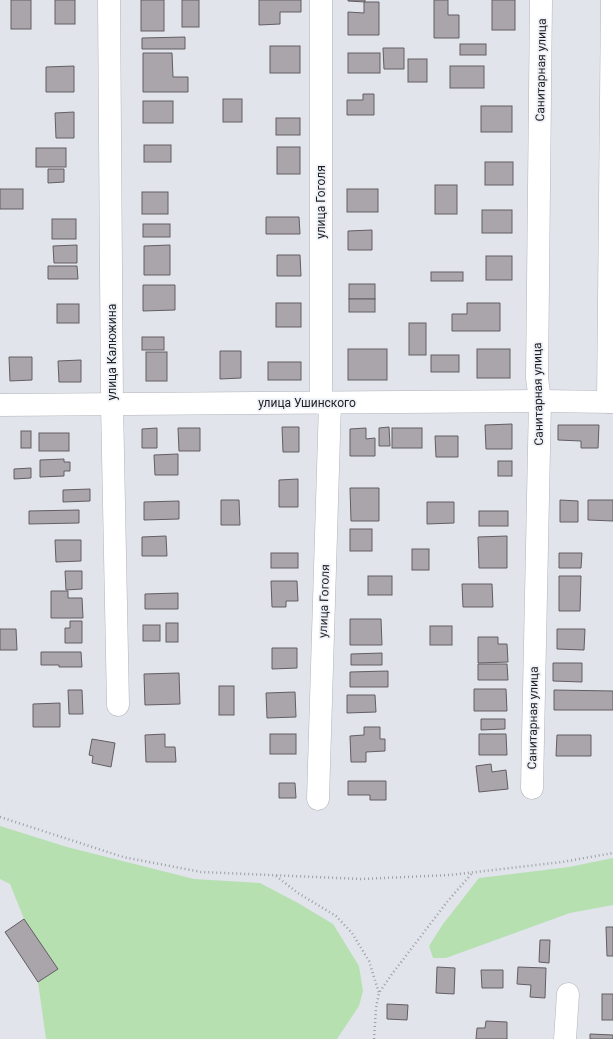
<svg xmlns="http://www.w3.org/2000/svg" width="613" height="1039" font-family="Roboto,sans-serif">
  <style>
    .green { fill: #b7e0b1 }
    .building { fill: #aaa5ab; stroke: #625e63 }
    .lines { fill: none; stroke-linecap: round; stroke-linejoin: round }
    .minor-casing { stroke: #b2b4bb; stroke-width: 23 }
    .path { stroke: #9d9fa5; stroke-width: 2.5; stroke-dasharray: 1 3; stroke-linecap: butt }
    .minor { stroke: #fff; stroke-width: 22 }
    .labels { text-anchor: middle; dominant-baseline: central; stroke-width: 3.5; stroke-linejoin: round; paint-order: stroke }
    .street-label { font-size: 12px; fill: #1f1f22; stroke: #eef1f8 }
  </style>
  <rect width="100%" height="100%" fill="#e1e4eb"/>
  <g class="green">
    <path d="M 0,826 L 67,847 L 194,879 L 260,883 L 298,903 L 333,924 L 359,966 L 363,991 L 359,1006 L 337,1039 L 46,1039 L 38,982 L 24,919 L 10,884 L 0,879 Z"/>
    <path d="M 613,858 L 613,905 L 570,913 L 446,958 L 433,958 L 429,946 L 443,924 L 479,878 L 569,867 Z"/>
  </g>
  <g class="building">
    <rect x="11" y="0" width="20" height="29"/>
    <rect x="55" y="0" width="20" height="24"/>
    <rect x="141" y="0" width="23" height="31"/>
    <rect x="182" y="0" width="17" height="27"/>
    <path d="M 259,0 L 301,0 L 301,12 L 280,12 L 280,24 L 259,25 Z"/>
    <path d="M 348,0 L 365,0 L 365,2 L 348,1 Z"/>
    <path d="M 434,0 L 448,0 L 448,15 L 459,15 L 459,38 L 434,38 Z"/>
    <rect x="492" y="0" width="23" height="30"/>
    <path d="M 364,2 L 379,2 L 379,35 L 348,35 L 348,12 L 364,13 Z"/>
    <path d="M 185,37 L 185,49 L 142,49 L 142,38 Z"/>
    <rect x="460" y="44" width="26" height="11"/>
    <rect x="270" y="46" width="30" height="27"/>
    <path d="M 383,48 L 404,48 L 404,69 L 384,69 Z"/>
    <path d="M 143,53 L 172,53 L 173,77 L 188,77 L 188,92 L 143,92 Z"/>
    <rect x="348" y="53" width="32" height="20"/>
    <rect x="408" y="59" width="19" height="23"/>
    <path d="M 74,66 L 74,92 L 46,92 L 46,67 Z"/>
    <rect x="450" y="66" width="34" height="22"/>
    <path d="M 363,94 L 374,94 L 374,115 L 347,115 L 347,100 L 363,100 Z"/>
    <rect x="223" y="99" width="19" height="23"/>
    <rect x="143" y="101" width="30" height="22"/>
    <rect x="481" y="106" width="31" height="26"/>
    <path d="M 74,112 L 74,138 L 56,138 L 55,113 Z"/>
    <rect x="276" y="118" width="24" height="17"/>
    <rect x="144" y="145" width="27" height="17"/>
    <rect x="277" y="147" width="23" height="27"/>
    <rect x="36" y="148" width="30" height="19"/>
    <rect x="485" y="162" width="28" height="23"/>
    <path d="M 48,169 L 64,169 L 64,182 L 48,183 Z"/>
    <rect x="435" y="185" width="22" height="29"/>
    <rect x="0" y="189" width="23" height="20"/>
    <rect x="347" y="189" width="31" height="23"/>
    <rect x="142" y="192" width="26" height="22"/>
    <rect x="482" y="210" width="30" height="23"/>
    <path d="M 266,217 L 299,217 L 300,234 L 266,234 Z"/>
    <rect x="52" y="219" width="24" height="20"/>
    <rect x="143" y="224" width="27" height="13"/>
    <path d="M 372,230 L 372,250 L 348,250 L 348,231 Z"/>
    <path d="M 77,245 L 77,263 L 54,263 L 53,246 Z"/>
    <path d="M 170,245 L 170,275 L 144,275 L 144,246 Z"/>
    <path d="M 277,255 L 300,255 L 301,276 L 277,276 Z"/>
    <rect x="486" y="256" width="26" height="24"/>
    <path d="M 48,266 L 77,266 L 78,279 L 48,279 Z"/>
    <rect x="431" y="272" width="32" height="9"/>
    <rect x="349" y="284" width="26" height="15"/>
    <path d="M 143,285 L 175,285 L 175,310 L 143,311 Z"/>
    <rect x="349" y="299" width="26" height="13"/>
    <rect x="276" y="303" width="25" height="24"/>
    <path d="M 467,303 L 500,303 L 500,331 L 452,331 L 452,314 L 467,314 Z"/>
    <rect x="57" y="304" width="22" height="19"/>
    <rect x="409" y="323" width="17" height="32"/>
    <rect x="142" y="337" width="22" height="13"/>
    <rect x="348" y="349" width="39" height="31"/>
    <rect x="477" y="349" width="33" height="29"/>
    <path d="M 220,351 L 241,351 L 241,378 L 220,379 Z"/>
    <rect x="146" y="352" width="21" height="29"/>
    <rect x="431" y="355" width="28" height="17"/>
    <path d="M 9,357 L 32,357 L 32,380 L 10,381 Z"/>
    <path d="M 81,360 L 81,382 L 59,382 L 58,361 Z"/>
    <rect x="268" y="362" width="33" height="18"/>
    <path d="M 512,424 L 512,449 L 486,449 L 485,425 Z"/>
    <path d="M 558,425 L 599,425 L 598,448 L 581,448 L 581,441 L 558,440 Z"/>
    <path d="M 282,427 L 299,427 L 299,452 L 283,452 Z"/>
    <path d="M 389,427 L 390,446 L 379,446 L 379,428 Z"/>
    <path d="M 157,428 L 157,448 L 142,448 L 142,429 Z"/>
    <path d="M 178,428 L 200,428 L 200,451 L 179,451 Z"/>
    <path d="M 366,428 L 366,439 L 375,438 L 375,456 L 350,456 L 350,429 Z"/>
    <rect x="392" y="428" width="30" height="20"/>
    <rect x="21" y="431" width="10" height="17"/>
    <rect x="39" y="433" width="30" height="18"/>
    <path d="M 435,436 L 458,436 L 458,457 L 436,457 Z"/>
    <path d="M 178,454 L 178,475 L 155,475 L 154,455 Z"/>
    <path d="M 64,459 L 64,462 L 70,462 L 70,471 L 64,471 L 64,476 L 40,477 L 40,460 Z"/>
    <rect x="498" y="461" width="14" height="15"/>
    <path d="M 31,468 L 31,478 L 14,479 L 14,469 Z"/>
    <path d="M 298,479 L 298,507 L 279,507 L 279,480 Z"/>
    <path d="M 350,488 L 379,488 L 379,521 L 351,521 Z"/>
    <path d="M 90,489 L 90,501 L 63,502 L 63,490 Z"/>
    <path d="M 221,500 L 239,500 L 240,525 L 221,525 Z"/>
    <path d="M 560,500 L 578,501 L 578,522 L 560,522 Z"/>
    <path d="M 588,500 L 613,500 L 613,521 L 588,520 Z"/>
    <path d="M 179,501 L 179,519 L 144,520 L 144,502 Z"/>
    <path d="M 427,502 L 454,502 L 454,523 L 427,524 Z"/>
    <path d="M 79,510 L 79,523 L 29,524 L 29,511 Z"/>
    <rect x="479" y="511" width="29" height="15"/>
    <rect x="350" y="529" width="22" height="22"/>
    <path d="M 166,536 L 167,556 L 142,556 L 142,537 Z"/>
    <path d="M 507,536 L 507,568 L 479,568 L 478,537 Z"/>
    <path d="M 55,540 L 81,540 L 81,561 L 56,562 Z"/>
    <rect x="412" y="549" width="17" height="21"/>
    <rect x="271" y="553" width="27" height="15"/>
    <path d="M 559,553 L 582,553 L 581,568 L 559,568 Z"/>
    <path d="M 65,571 L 82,571 L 82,589 L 66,590 Z"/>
    <rect x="368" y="576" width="24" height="19"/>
    <path d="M 559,576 L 581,576 L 580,611 L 559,611 Z"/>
    <path d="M 271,581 L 297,581 L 298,601 L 286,601 L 286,607 L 272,607 Z"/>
    <path d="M 462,584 L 492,584 L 493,607 L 463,607 Z"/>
    <path d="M 51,591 L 68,591 L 68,598 L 82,598 L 83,618 L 51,618 Z"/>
    <path d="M 178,593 L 178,609 L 145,609 L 145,594 Z"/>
    <path d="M 350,619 L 381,619 L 382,645 L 350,645 Z"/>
    <path d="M 70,621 L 82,621 L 82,643 L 65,643 L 65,628 L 70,628 Z"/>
    <rect x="166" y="623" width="12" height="19"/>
    <rect x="143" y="625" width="17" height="16"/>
    <rect x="430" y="626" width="22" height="19"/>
    <path d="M 0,629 L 16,629 L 17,650 L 0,650 Z"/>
    <path d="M 557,629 L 585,629 L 584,650 L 557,649 Z"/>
    <path d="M 478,637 L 498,637 L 498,644 L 507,644 L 508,662 L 478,663 Z"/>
    <path d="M 272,648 L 297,648 L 297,668 L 272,669 Z"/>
    <path d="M 41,652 L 81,652 L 82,667 L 59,667 L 59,665 L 41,665 Z"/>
    <path d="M 382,653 L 382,665 L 351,665 L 351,654 Z"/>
    <path d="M 553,663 L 582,663 L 582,682 L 553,681 Z"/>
    <path d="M 478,664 L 507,664 L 508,680 L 478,680 Z"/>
    <path d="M 388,671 L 388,687 L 350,687 L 350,672 Z"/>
    <path d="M 179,673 L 180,704 L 145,705 L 144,674 Z"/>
    <rect x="219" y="686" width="15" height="29"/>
    <path d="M 474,689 L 506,689 L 507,711 L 474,711 Z"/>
    <path d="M 68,690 L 82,690 L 83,714 L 69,714 Z"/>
    <path d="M 554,690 L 613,691 L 613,710 L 554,710 Z"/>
    <path d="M 295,692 L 296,717 L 267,718 L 266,693 Z"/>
    <path d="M 347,695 L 375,695 L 376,712 L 347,713 Z"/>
    <path d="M 60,703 L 60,727 L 33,727 L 33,704 Z"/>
    <path d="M 481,719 L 505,719 L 505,729 L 481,730 Z"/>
    <path d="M 364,727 L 380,727 L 380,739 L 385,739 L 385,751 L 366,752 L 366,762 L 351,762 L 350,736 L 364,735 Z"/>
    <path d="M 165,734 L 165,747 L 175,747 L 176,762 L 146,762 L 145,735 Z"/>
    <rect x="270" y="734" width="26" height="20"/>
    <path d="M 479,734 L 506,734 L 507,755 L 479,755 Z"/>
    <path d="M 557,735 L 591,735 L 591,756 L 556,756 Z"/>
    <path d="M 92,739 L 115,743 L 111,767 L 92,763 L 93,756 L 89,755 Z"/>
    <path d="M 491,764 L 492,772 L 506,770 L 508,789 L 479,792 L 476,766 Z"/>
    <path d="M 348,781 L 386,781 L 386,800 L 370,800 L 370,795 L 348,795 Z"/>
    <path d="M 279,783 L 295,783 L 296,798 L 279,798 Z"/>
    <path d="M 24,919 L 58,969 L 38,982 L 5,932 Z"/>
    <path d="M 606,927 L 613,927 L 613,956 L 607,956 Z"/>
    <path d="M 540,940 L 550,940 L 549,963 L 539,962 Z"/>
    <path d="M 437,967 L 455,968 L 454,994 L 436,993 Z"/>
    <path d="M 518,967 L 546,968 L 545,998 L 530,997 L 531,985 L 517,984 Z"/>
    <path d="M 481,970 L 503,970 L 503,988 L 482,988 Z"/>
    <rect x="602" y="994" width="11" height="26"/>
    <path d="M 387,1004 L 408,1005 L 407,1020 L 387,1019 Z"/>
    <path d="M 486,1021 L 507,1022 L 507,1039 L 476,1039 L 477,1028 L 485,1028 Z"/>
    <path d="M 590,1034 L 613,1035 L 613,1039 L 590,1039 Z"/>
  </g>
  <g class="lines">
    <defs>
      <g id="minor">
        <path d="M 109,0 L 112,404 L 118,705"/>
        <path d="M 321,0 L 321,403"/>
        <path d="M 608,402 L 612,0"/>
        <path d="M 0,405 L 540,401 L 613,402"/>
        <path d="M 532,788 L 540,401 L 537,378 L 541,0"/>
        <path d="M 318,799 L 330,403"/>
        <path d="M 565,1039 L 568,994"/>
      </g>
    </defs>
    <use href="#minor" class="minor-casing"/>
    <g class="path">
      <path d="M 0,817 L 123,857 L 201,872 L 361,879 L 450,875 L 562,862 L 613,853"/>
      <path d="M 276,876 L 298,893 L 336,916 L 352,933 L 369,961 L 379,993"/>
      <path d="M 374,1039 L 376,1008 L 379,993 L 392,974 L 447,902 L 473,872"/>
    </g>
    <use href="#minor" class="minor"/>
  </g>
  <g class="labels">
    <g class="street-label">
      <text transform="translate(541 70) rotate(-89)">Санитарная улица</text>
      <text transform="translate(321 202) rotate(-90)">улица Гоголя</text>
      <text transform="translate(112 352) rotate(-90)">улица Калюжина</text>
      <text transform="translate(538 394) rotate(-91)">Санитарная улица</text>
      <text x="307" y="403">улица Ушинского</text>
      <text transform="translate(324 601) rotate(-88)">улица Гоголя</text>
      <text transform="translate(533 718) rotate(-89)">Санитарная улица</text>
    </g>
  </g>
</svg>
